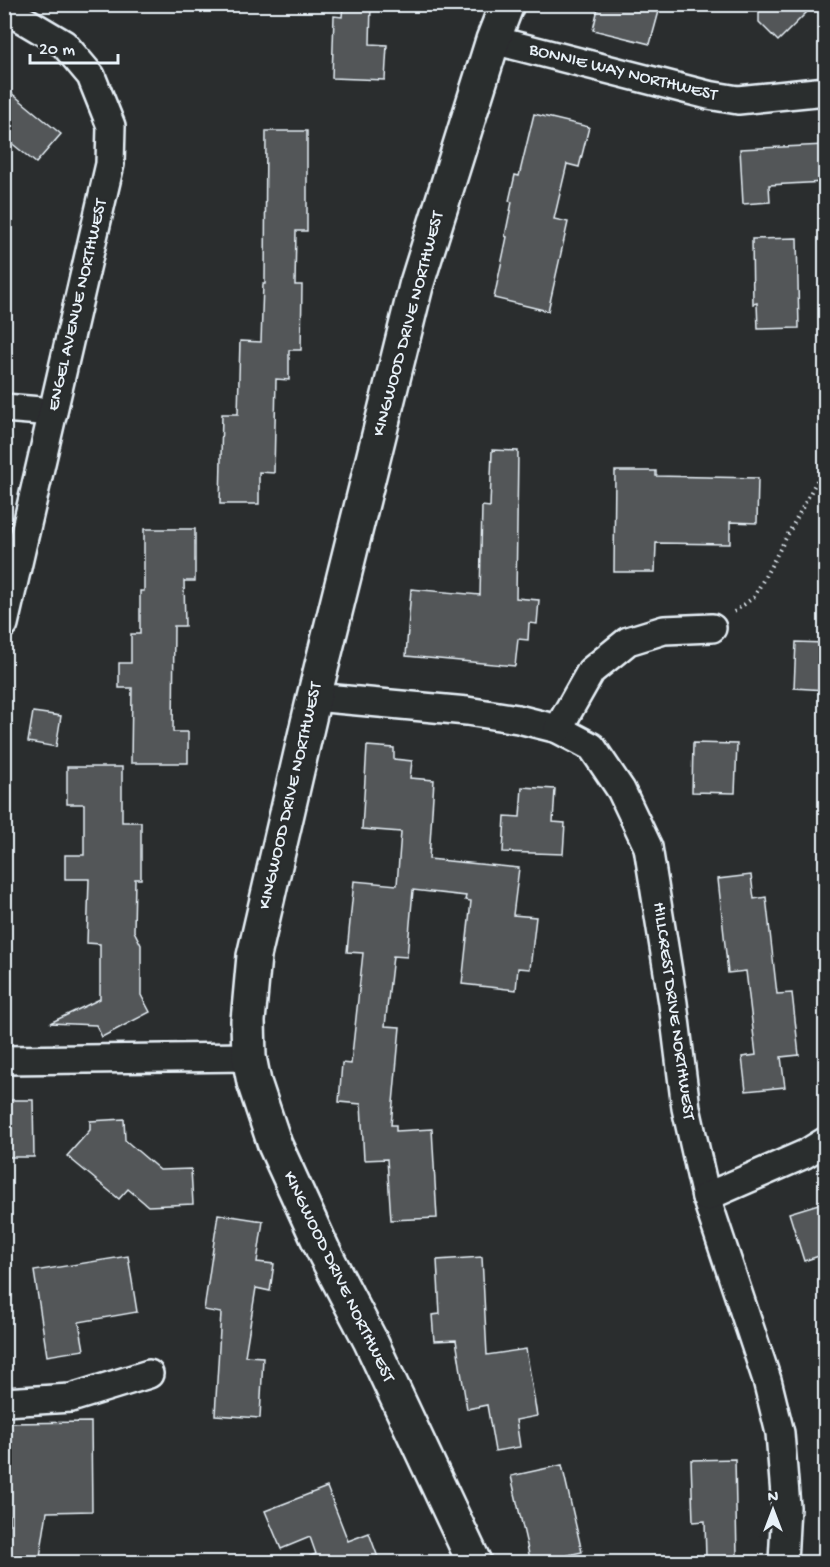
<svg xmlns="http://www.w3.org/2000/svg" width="830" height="1567" font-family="'Gochi Hand',sans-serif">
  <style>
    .building { fill: #535759; stroke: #e8f1f8; stroke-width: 1.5 }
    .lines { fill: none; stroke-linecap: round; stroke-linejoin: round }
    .street-casing { stroke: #e8f1f8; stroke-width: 32 }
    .secondary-casing { stroke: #e8f1f8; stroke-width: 38 }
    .path { stroke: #e8f1f8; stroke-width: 4; stroke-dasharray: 1.5 4.5; stroke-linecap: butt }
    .street { stroke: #2a2d2e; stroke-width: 27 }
    .secondary { stroke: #2a2d2e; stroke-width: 33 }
    .labels { text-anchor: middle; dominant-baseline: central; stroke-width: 4.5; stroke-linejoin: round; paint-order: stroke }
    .street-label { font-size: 18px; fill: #e8f1f8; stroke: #2a2d2e }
  </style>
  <rect width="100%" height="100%" fill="#2a2d2e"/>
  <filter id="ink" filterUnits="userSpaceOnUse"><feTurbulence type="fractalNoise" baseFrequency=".0167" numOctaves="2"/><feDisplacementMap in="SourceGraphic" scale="12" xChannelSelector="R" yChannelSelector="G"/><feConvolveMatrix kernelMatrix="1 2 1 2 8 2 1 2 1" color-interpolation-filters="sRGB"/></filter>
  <g filter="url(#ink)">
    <g class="building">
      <path d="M 343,4 L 371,4 L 370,44 L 387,45 L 385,80 L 332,78 L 334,16 L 342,17 Z"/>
      <path d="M 599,4 L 661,4 L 650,44 L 593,30 Z"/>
      <path d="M 759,4 L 815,4 L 778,41 L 759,22 Z"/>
      <path d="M 4,87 L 61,134 L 36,163 L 4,137 Z"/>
      <path d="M 534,114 L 589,127 L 579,167 L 567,164 L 554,219 L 568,222 L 548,311 L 494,298 L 507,237 L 505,236 L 512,202 L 509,201 L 515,175 L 519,176 Z"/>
      <path d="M 266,131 L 307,131 L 307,231 L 296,231 L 295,285 L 302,285 L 301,350 L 289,350 L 289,380 L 276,379 L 274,473 L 259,472 L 259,504 L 220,504 L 222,414 L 238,414 L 240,341 L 261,342 L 263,284 L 265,284 Z"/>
      <path d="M 825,145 L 825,182 L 769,185 L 770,202 L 743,204 L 740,149 Z"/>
      <path d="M 797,238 L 799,328 L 758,329 L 757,303 L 753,304 L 752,239 Z"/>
      <path d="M 492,450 L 518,451 L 516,598 L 539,600 L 537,624 L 529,623 L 528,640 L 518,639 L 515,666 L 406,656 L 411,589 L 480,595 L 482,506 L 490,507 Z"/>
      <path d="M 615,471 L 656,471 L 656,476 L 758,478 L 757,523 L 730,522 L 730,544 L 656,543 L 655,572 L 614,572 Z"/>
      <path d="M 144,529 L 195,529 L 195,581 L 184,581 L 185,626 L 174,626 L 173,732 L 188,732 L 188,763 L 131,763 L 132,688 L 119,688 L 119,663 L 131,663 L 131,634 L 140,634 L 140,591 L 144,591 Z"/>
      <path d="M 796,642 L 825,643 L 825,690 L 794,688 Z"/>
      <path d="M 33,712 L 61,716 L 56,747 L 28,742 Z"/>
      <path d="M 693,743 L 737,744 L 735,793 L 692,792 Z"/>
      <path d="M 367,746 L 394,748 L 394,759 L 412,761 L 410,778 L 434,780 L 429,859 L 519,868 L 513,915 L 536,917 L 530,969 L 518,968 L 516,990 L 462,984 L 471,901 L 465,900 L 466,896 L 413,890 L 407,957 L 393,956 L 385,1026 L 400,1027 L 391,1125 L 396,1125 L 396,1131 L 432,1129 L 437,1218 L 391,1220 L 387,1159 L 364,1160 L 361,1104 L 339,1102 L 342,1063 L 351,1064 L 363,953 L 347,952 L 354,881 L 397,885 L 401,832 L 362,829 Z"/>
      <path d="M 67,767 L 122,767 L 122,822 L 141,822 L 141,879 L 135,879 L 134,931 L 141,945 L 141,995 L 150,1012 L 102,1037 L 96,1025 L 50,1023 L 100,999 L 100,944 L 87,943 L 89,879 L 65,879 L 65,855 L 84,855 L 84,804 L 67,804 Z"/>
      <path d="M 522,787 L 555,789 L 553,822 L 565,823 L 563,854 L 503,852 L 505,816 L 520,817 Z"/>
      <path d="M 751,875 L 754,899 L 766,897 L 777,994 L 792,993 L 799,1055 L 781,1057 L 785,1087 L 746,1091 L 742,1057 L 756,1055 L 746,971 L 728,973 L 718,879 Z"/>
      <path d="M 7,1100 L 33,1100 L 34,1157 L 4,1157 L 4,1110 L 7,1110 Z"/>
      <path d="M 124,1119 L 125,1140 L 160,1170 L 191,1169 L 193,1204 L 148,1206 L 128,1189 L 119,1199 L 67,1156 L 90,1130 L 90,1121 Z"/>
      <path d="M 825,1202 L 825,1254 L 804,1261 L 789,1213 Z"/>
      <path d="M 218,1214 L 263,1221 L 257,1262 L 274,1264 L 270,1291 L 256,1288 L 245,1356 L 263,1357 L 260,1418 L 215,1415 L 221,1313 L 204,1310 Z"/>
      <path d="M 128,1256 L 137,1312 L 79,1322 L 84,1350 L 47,1356 L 34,1271 Z"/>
      <path d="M 482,1257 L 487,1355 L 526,1349 L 537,1416 L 516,1420 L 520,1447 L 495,1451 L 487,1405 L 467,1409 L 456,1340 L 434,1341 L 432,1315 L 440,1314 L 437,1260 Z"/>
      <path d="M 91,1422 L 92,1511 L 47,1512 L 39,1563 L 4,1563 L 4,1537 L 9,1538 L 8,1423 Z"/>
      <path d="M 735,1459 L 737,1557 L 706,1558 L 705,1521 L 693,1522 L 691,1460 Z"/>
      <path d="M 562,1465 L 582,1552 L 568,1555 L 570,1563 L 531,1563 L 511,1476 Z"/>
      <path d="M 327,1487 L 348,1541 L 369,1533 L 380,1563 L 299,1563 L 298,1561 L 316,1554 L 310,1537 L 281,1549 L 265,1511 Z"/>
    </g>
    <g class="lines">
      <defs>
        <g id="street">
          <path d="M 493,40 L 708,95 L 738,100 L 826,91"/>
          <path d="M 4,408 L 53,412"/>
          <path d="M 4,624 L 110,164 L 111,126 L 91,76 L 64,44 L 22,19"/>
          <path d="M 314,697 L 467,711 L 518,719 L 558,729 L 592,747 L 621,790 L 648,847 L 673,1003 L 686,1108 L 706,1197 L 767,1380 L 780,1433 L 786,1507 L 783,1562"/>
          <path d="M 558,729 L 591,671 L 628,641 L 664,630 L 712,628"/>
          <path d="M 4,1060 L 249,1057"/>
          <path d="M 706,1197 L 805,1154 L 826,1141"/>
          <path d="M 4,1402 L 71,1398 L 149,1374"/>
        </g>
        <path id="secondary" d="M 474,1562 L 370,1340 L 323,1250 L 275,1145 L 254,1082 L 249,1057 L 248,1021 L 254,956 L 314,697 L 416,286 L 493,40 L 507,4"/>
      </defs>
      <use href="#street" class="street-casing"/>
      <use href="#secondary" class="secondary-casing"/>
      <path class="path" d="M 734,612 L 754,597 L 826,464"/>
      <use href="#street" class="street"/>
      <use href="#secondary" class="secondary"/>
    </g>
  </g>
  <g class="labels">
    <g class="street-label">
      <text transform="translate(623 73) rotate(14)">BONNIE WAY NORTHWEST</text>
      <text transform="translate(78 305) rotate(-77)">ENGEL AVENUE NORTHWEST</text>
      <text transform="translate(409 324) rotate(-75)">KINGWOOD DRIVE NORTHWEST</text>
      <text transform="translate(291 796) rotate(-77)">KINGWOOD DRIVE NORTHWEST</text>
      <text transform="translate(673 1011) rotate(82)">HILLCREST DRIVE NORTHWEST</text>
      <text transform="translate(338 1277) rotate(64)">KINGWOOD DRIVE NORTHWEST</text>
    </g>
  </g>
  <rect width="830" height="1567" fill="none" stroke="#2a2d2e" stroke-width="24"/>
  <rect x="12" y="12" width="806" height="1543" fill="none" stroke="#e8f1f8" stroke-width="2" filter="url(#ink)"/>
  <g transform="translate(773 1510)" stroke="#2a2d2e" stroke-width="4.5" paint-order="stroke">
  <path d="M0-4.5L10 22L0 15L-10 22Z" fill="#e8f1f8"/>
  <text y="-9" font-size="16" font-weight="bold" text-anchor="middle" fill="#e8f1f8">N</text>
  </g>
  <path d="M30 54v9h88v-9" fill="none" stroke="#e8f1f8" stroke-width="3"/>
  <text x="39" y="54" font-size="18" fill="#e8f1f8" stroke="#2a2d2e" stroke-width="4.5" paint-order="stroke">20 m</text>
</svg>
